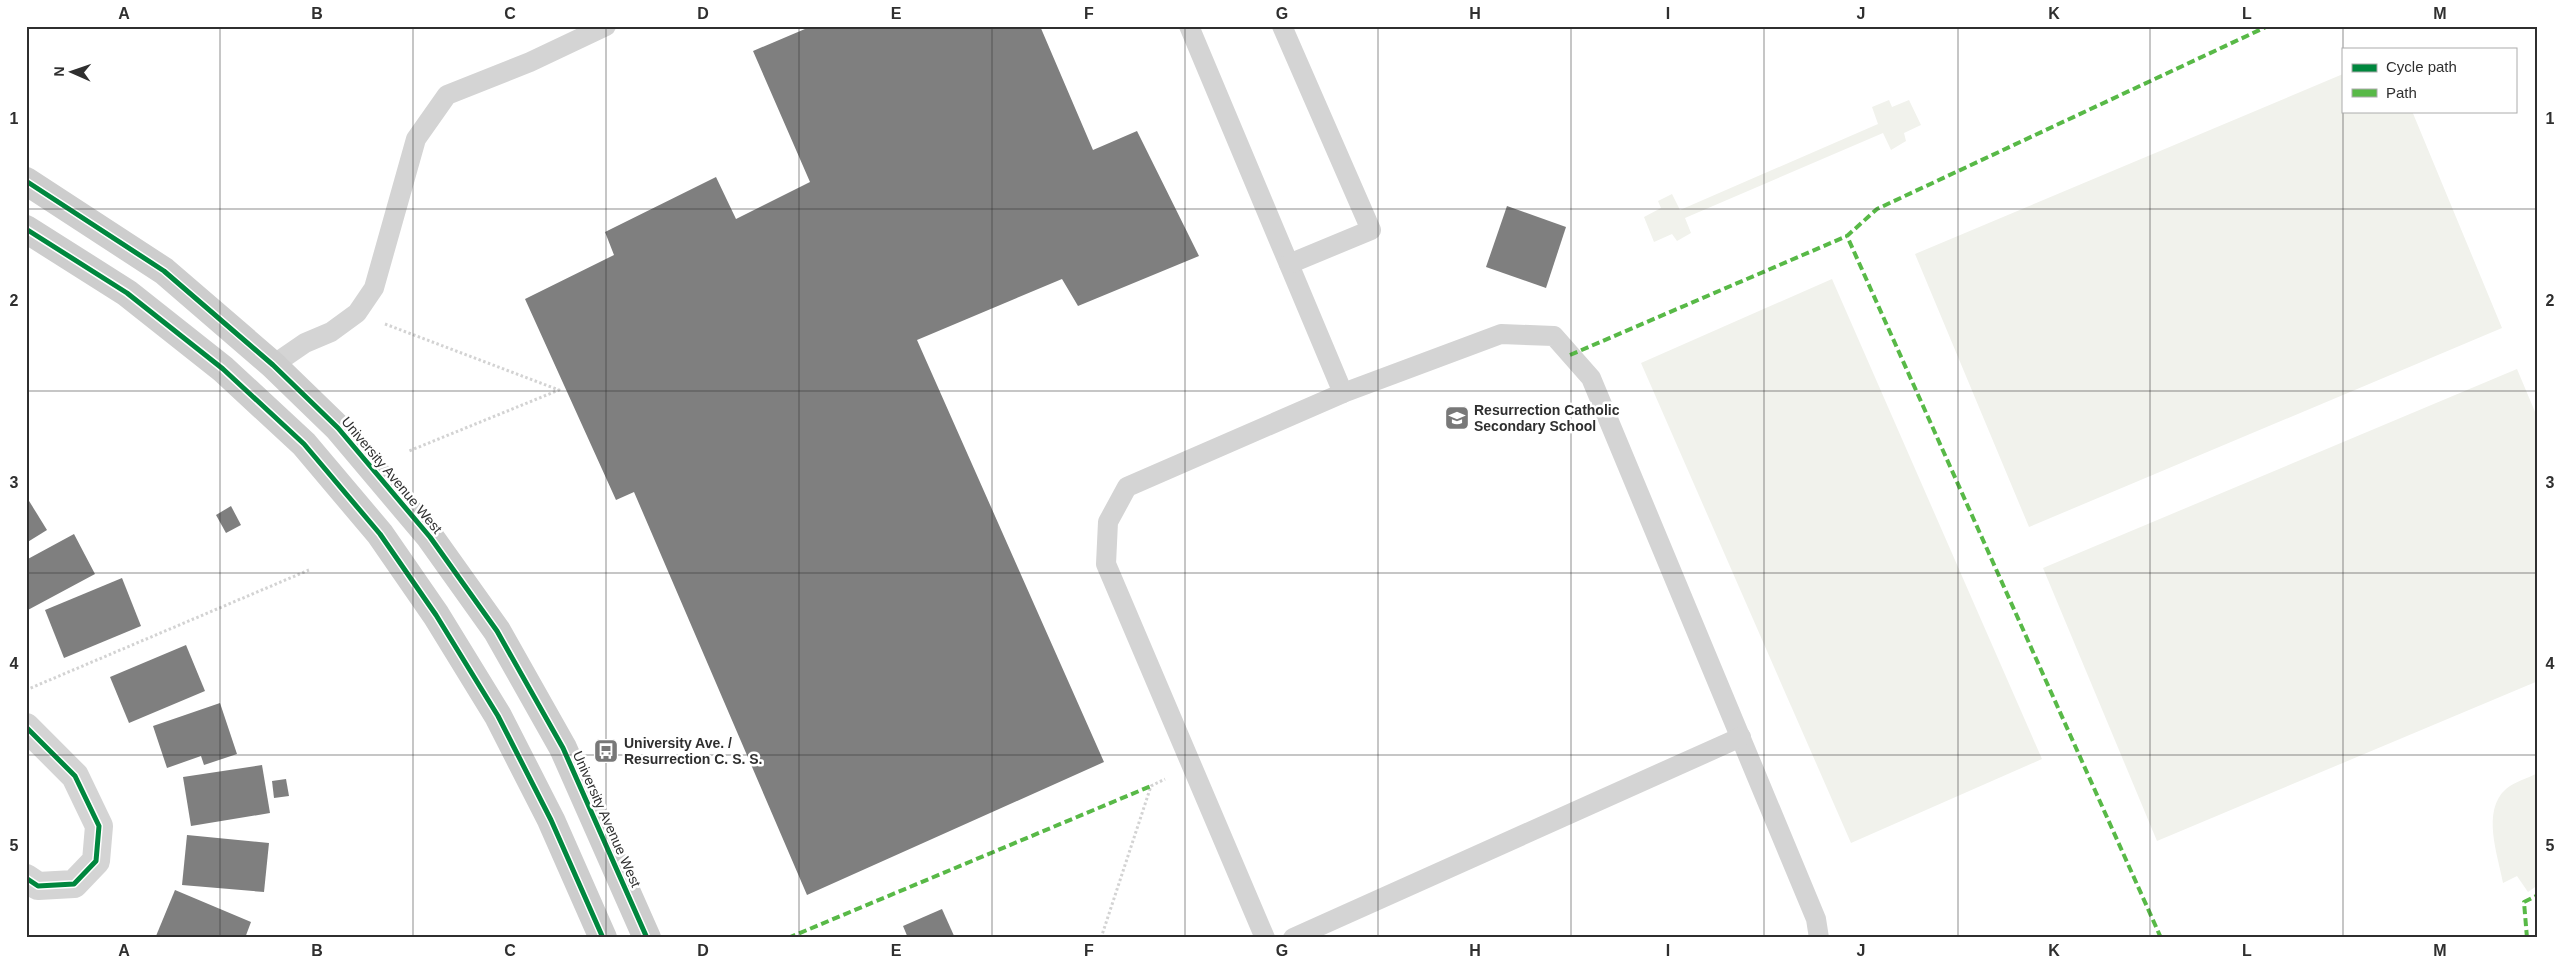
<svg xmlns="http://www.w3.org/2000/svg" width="2564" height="964" font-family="Arial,sans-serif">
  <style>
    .green { fill: #f1f2ec }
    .building { fill: #7f7f7f }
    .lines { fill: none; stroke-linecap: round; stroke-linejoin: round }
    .path { stroke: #d3d3d3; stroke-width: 3; stroke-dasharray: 2.5 2.5; stroke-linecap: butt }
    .lane { stroke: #d4d4d4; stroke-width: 20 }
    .street { stroke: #d4d4d4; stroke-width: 28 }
    .secondary { stroke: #cdcdcd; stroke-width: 28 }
    .quiet { stroke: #58b947; stroke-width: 4; stroke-dasharray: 8 4; stroke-linecap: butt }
    .cycleway-casing { stroke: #fff; stroke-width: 8 }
    .cycleway { stroke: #00873e; stroke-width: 5 }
    .grid { fill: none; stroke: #2f2f2f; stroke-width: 1; stroke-opacity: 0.55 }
    .labels { text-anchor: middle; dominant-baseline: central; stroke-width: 5; stroke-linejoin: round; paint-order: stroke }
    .poi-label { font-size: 14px; font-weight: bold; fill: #2f2f2f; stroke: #fff; text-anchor: start }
    .street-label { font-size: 14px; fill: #2f2f2f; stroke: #fff }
    .neatline { fill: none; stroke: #2f2f2f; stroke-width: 2 }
    .grid-label { font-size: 16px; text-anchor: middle; font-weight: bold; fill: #2f2f2f }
  </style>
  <rect width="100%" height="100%" fill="#fff"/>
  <g class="green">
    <path d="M 2343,74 L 2343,111 L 2412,111 L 2502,328 L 2029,527 L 1915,254 Z"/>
    <path d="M 1889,100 L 1892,107 L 1909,100 L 1921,125 L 1904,133 L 1906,141 L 1891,150 L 1883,133 L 1685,218 L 1691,233 L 1677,241 L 1672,234 L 1654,242 L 1644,217 L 1661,208 L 1658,201 L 1672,194 L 1680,210 L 1878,124 L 1872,107 Z"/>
    <path d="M 1832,279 L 2042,759 L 1851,843 L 1641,363 Z"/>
    <path d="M 2517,369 L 2538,419 L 2538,681 L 2157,841 L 2043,568 Z"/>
    <path d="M 2538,773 L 2538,885 L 2528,892 L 2517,876 L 2503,883 C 2498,855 2481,811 2506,789 C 2514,782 2528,778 2538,773 Z"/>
  </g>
  <g class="building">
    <path d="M 812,26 L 1040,26 L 1093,150 L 1137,131 L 1199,256 L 1078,306 L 1062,279 L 917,340 L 1104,762 L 807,895 L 634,492 L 616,500 L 525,299 L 614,255 L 605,232 L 716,177 L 736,219 L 810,182 L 753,51 Z"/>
    <path d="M 1507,206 L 1566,227 L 1546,288 L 1486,267 Z"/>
    <path d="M 26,496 L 47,530 L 26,543 Z"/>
    <path d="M 231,506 L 241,525 L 226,533 L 216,515 Z"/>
    <path d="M 74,534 L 95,574 L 26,611 L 26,568 L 28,567 L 26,560 Z"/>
    <path d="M 122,578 L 141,626 L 64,658 L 45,610 Z"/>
    <path d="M 186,645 L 205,691 L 129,723 L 110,677 Z"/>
    <path d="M 220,703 L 237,754 L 204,765 L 201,756 L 167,768 L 153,726 Z"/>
    <path d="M 262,765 L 270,813 L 191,826 L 183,777 Z"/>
    <path d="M 286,779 L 289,796 L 274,798 L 272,781 Z"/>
    <path d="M 187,835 L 269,843 L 264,892 L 182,885 Z"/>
    <path d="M 175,890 L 251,922 L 245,938 L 161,938 L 156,936 Z"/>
    <path d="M 942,909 L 955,938 L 908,938 L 903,926 Z"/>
  </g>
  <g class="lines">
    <g class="path">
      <path d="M 385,324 L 559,390 L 409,451"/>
      <path d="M 26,690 L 309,570"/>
      <path d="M 1101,938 L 1151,786 L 1165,779"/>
    </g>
    <g class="lane">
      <path d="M 1189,26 L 1343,393"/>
      <path d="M 1282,26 L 1371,230 L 1289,264"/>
      <path d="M 273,365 L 305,343 L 331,332 L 357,313 L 374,288 L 416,139 L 447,95 L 530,62 L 606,26"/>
      <path d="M 1265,938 L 1106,564 L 1108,522 L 1127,487 L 1343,393 L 1501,334 L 1554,336 L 1591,378 L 1816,919 L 1819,938"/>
      <path d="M 1293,938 L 1741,737"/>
    </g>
    <path class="street" d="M 26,727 L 75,776 L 99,826 L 96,861 L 74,884 L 38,886 L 26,878"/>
    <g class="secondary">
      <path d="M 26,181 L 164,271 L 273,365 L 338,428 L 430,537 L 497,631 L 563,748 L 647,938"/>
      <path d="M 26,229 L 127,293 L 223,369 L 304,444 L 380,534 L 436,615 L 498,716 L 551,820 L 603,938"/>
    </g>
    <g class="quiet">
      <path d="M 1570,355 L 1847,236"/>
      <path d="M 788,938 L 1151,786"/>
      <path d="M 2161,938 L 1847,236 L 1877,209 L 2268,26"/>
      <path d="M 2527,938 L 2524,902 L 2538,895"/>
    </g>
    <defs>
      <g id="cycleway">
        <path d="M 26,181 L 164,271 L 273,365 L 338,428 L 430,537 L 497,631 L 563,748 L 647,938"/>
        <path d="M 26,229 L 127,293 L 223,369 L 304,444 L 380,534 L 436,615 L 498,716 L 551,820 L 603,938"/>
        <path d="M 26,727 L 75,776 L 99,826 L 96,861 L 74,884 L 38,886 L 26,878"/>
      </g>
    </defs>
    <use href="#cycleway" class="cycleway-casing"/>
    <use href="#cycleway" class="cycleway"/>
  </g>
  <path class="grid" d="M 220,26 L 220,938M 413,26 L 413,938M 606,26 L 606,938M 799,26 L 799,938M 992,26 L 992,938M 1185,26 L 1185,938M 1378,26 L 1378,938M 1571,26 L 1571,938M 1764,26 L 1764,938M 1958,26 L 1958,938M 2150,26 L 2150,938M 2343,26 L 2343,49M 2343,111 L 2343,938M 26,209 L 2538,209M 26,391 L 2538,391M 26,573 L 2538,573M 26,755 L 2538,755"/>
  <defs>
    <symbol id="school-square" viewBox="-11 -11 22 22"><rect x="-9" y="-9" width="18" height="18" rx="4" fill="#787878" stroke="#fff"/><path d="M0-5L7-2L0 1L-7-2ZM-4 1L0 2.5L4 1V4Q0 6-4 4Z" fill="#fff"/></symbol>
    <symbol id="bus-square" viewBox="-11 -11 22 22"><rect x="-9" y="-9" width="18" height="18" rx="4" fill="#787878" stroke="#fff"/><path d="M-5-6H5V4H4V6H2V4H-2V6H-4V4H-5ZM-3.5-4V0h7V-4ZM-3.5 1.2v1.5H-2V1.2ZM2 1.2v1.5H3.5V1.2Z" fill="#fff"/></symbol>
  </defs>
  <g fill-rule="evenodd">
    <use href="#school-square" x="1443" y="404" width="28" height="28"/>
    <use href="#bus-square" x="592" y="737" width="28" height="28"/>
  </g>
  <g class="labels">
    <g class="poi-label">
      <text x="1474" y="410">Resurrection Catholic<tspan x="1474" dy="16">Secondary School</tspan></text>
      <text x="624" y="743">University Ave. /<tspan x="624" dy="16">Resurrection C. S. S.</tspan></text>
    </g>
    <g class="street-label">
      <text transform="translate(392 475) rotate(50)">University Avenue West</text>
      <text transform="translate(607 819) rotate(66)">University Avenue West</text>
    </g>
  </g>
  <rect width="2564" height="964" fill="none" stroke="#ffffff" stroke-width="55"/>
  <rect x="2342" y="48" width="175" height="65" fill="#ffffff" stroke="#acacac"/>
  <rect x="2352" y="64" width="25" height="8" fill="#00873e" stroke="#acacac"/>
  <text x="2386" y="72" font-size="15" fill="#2f2f2f">Cycle path</text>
  <rect x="2352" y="89" width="25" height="8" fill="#58b947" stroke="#acacac"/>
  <text x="2386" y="98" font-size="15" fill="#2f2f2f">Path</text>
  <g transform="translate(72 72) rotate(272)" stroke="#ffffff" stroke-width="4" paint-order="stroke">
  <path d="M0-4L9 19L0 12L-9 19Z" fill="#2f2f2f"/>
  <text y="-8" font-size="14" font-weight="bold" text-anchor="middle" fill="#2f2f2f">N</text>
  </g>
  <rect x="28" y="28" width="2508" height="908" class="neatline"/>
  <g class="grid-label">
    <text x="124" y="19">A</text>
    <text x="317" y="19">B</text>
    <text x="510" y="19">C</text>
    <text x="703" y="19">D</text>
    <text x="896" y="19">E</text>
    <text x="1089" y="19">F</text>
    <text x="1282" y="19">G</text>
    <text x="1475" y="19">H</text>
    <text x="1668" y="19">I</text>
    <text x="1861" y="19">J</text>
    <text x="2054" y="19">K</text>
    <text x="2247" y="19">L</text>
    <text x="2440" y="19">M</text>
    <text x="14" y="124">1</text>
    <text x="2550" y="124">1</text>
    <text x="14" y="306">2</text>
    <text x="2550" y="306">2</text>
    <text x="14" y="488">3</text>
    <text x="2550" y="488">3</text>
    <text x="14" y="669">4</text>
    <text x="2550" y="669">4</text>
    <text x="14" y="851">5</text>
    <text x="2550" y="851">5</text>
    <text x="124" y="956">A</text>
    <text x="317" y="956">B</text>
    <text x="510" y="956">C</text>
    <text x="703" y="956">D</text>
    <text x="896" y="956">E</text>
    <text x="1089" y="956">F</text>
    <text x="1282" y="956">G</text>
    <text x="1475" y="956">H</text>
    <text x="1668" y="956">I</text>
    <text x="1861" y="956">J</text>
    <text x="2054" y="956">K</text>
    <text x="2247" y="956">L</text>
    <text x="2440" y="956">M</text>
  </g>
</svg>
